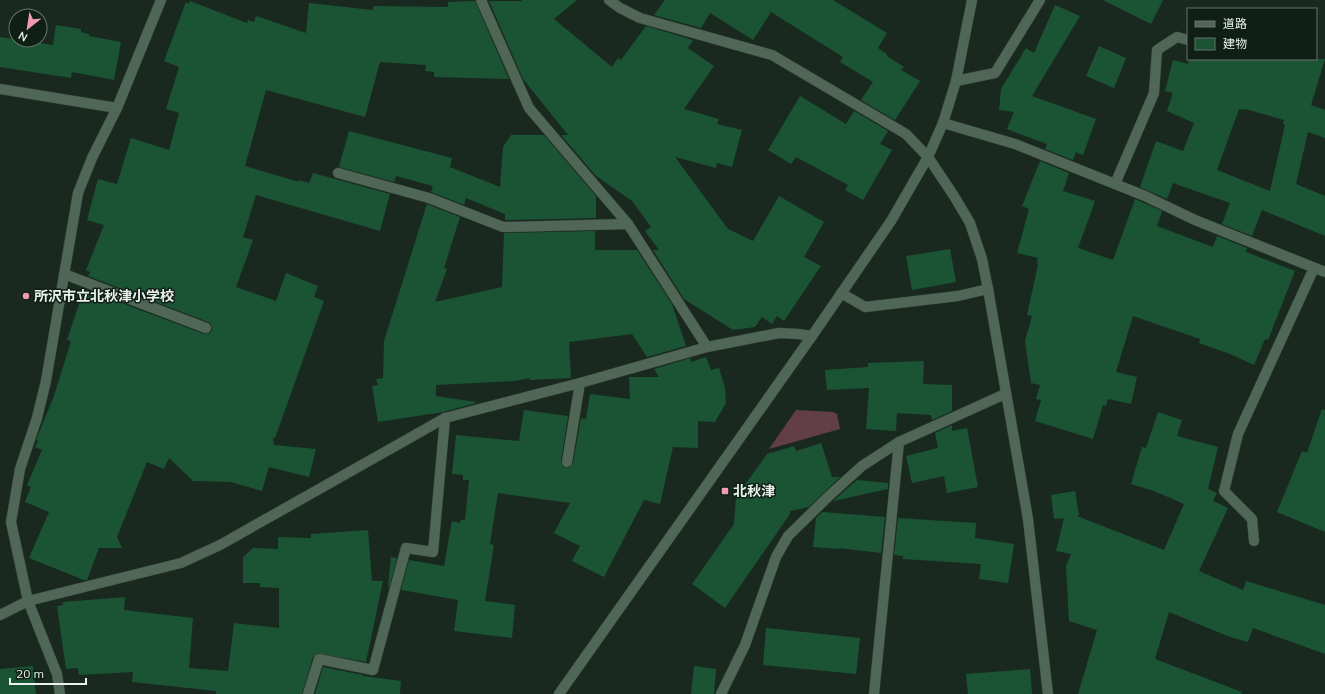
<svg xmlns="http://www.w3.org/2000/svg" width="1325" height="694" font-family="Mulish,'Noto Sans JP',sans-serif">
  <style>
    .green { fill: #623f48 }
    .building { fill: #1b5435; fill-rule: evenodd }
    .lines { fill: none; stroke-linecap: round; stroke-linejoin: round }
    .minor-casing { stroke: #36453c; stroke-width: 11 }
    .minor { stroke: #506657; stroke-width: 10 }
    .poi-dot { fill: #f19ab1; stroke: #101f15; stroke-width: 1.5 }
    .labels { text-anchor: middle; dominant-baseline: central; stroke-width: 3; stroke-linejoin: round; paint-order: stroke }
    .poi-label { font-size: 14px; font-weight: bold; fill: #e9f2ec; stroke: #101f15; text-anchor: start }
  </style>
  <rect width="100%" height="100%" fill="#19291f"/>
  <path class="green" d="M 796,410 L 833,412 L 837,414 L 840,429 L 769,449 Z"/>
  <g class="building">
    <path d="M 521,0 L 577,0 L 554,19 L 612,67 L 618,58 L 621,60 L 646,26 L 693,40 L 688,48 L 714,66 L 684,109 L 719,119 L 717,124 L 742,130 L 732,167 L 717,163 L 716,168 L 675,157 L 728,229 L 753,241 L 779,196 L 824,222 L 804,257 L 821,266 L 784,321 L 777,316 L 772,324 L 762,317 L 755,327 L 733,330 L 684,299 L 653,250 L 659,250 L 645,231 L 651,227 L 632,201 L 596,176 L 561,135 L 568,135 L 523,79 L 489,1 L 522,1 Z"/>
    <path d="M 665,0 L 833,0 L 887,33 L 878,48 L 887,54 L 887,56 L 904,67 L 901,70 L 920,81 L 895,120 L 861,100 L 873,82 L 840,62 L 843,57 L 771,12 L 753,40 L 710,13 L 701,28 L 654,15 Z"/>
    <path d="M 1103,0 L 1163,0 L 1151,24 Z"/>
    <path d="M 190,1 L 247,23 L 248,20 L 254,22 L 256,16 L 306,33 L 309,3 L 373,10 L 373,6 L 448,7 L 448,2 L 475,1 L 509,79 L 434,77 L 434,72 L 425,71 L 426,65 L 380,62 L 365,117 L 266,90 L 245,166 L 299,182 L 299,180 L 309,183 L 313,173 L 390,194 L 380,231 L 256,195 L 243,237 L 253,240 L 236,287 L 276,301 L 286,273 L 318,286 L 314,297 L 324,301 L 275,438 L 273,438 L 274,445 L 316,449 L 309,477 L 269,467 L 262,491 L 231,482 L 193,481 L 169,458 L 164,469 L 147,462 L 117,537 L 122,548 L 99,548 L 87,580 L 84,580 L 29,558 L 49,512 L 25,502 L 31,487 L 27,485 L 42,450 L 35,447 L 38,441 L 36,440 L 54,396 L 71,341 L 67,340 L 84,289 L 204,334 L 210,333 L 212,330 L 211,324 L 208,322 L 88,276 L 90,272 L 86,270 L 104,225 L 87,220 L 98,179 L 117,184 L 131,138 L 169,150 L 179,113 L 166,109 L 179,67 L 164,61 L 186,2 L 189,4 Z"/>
    <path d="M 1055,5 L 1080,16 L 1032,96 L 1096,119 L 1083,155 L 1076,152 L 1073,160 L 1045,149 L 1047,144 L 1007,129 L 1014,112 L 999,110 L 1001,89 L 1026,48 L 1034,53 Z"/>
    <path d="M 56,25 L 81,29 L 81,32 L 89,34 L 89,36 L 121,42 L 114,80 L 72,72 L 71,78 L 0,67 L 0,37 L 53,45 Z"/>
    <path d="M 1099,46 L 1126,58 L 1114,88 L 1086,76 Z"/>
    <path d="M 1189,59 L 1325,59 L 1311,105 L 1325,110 L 1325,138 L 1308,132 L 1296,184 L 1325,196 L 1325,236 L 1262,210 L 1252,236 L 1222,224 L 1230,203 L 1173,183 L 1167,199 L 1140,187 L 1156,141 L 1183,151 L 1194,123 L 1167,111 L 1173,93 L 1165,91 L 1173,60 L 1188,64 ZM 1239,109 L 1245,110 L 1245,109 L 1284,120 L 1283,124 L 1285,125 L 1270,191 L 1217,170 Z"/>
    <path d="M 800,96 L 846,124 L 854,111 L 888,131 L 880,144 L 892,150 L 863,200 L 845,190 L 848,185 L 796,157 L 791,164 L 768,150 Z"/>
    <path d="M 349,131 L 452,158 L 450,167 L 500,187 L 503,147 L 511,135 L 544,135 L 596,196 L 596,218 L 505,220 L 505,214 L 466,198 L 464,205 L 431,192 L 433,186 L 396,176 L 394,182 L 339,167 Z"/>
    <path d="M 1040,161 L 1069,173 L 1063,191 L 1095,201 L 1078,248 L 1113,260 L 1135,199 L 1162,211 L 1157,226 L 1213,247 L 1217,236 L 1247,248 L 1246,252 L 1295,271 L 1268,340 L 1265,339 L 1254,365 L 1230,354 L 1199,343 L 1200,339 L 1133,316 L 1116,372 L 1137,377 L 1131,404 L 1108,399 L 1106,406 L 1103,405 L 1093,439 L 1035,421 L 1041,400 L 1036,399 L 1040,385 L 1031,383 L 1025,341 L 1032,316 L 1027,315 L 1038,265 L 1037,264 L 1038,258 L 1017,253 L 1029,209 L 1022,206 Z"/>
    <path d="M 427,204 L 460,217 L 444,268 L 447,269 L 435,302 L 502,287 L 504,233 L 595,231 L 595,250 L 637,250 L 672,304 L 686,346 L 647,357 L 632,334 L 569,342 L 571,378 L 529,380 L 530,378 L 515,381 L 436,385 L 436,396 L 476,402 L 476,403 L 443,412 L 378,422 L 372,386 L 378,385 L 376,379 L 383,378 L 384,341 Z"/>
    <path d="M 950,249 L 956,282 L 912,290 L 906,256 Z"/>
    <path d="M 706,357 L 711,370 L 719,368 L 725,388 L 726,403 L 715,422 L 698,421 L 698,448 L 673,447 L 660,504 L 644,500 L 604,577 L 572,561 L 580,546 L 554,533 L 570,503 L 498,493 L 490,544 L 494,545 L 485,601 L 515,605 L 512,638 L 454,631 L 458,600 L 401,590 L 409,560 L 444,566 L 452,521 L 460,523 L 461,520 L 465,520 L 469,480 L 463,480 L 463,475 L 452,474 L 456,435 L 519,441 L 524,410 L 568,416 L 561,461 L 563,467 L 569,468 L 573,463 L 581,418 L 586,419 L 590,394 L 630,399 L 629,377 L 659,377 L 654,369 L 690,358 L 691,362 Z"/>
    <path d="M 924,361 L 923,384 L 952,385 L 952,411 L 932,420 L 931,415 L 897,413 L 896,431 L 866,429 L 869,388 L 827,390 L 825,370 L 868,367 L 868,363 Z"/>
    <path d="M 1322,409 L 1325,410 L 1325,532 L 1277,512 L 1302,451 L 1307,453 Z"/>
    <path d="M 1158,412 L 1182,420 L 1177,436 L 1218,447 L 1208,489 L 1217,493 L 1213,501 L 1228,508 L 1199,571 L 1243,590 L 1246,581 L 1325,605 L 1325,654 L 1253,628 L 1248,642 L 1230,637 L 1169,612 L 1155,659 L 1242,692 L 1241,694 L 1078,694 L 1097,630 L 1069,621 L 1066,566 L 1071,554 L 1056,551 L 1064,518 L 1054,519 L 1051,495 L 1075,491 L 1079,515 L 1077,516 L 1164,550 L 1184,504 L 1154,491 L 1131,484 L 1142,447 L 1146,448 Z"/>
    <path d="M 952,425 L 952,431 L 967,428 L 978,487 L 947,493 L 944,476 L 912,483 L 906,456 L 938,448 L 935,433 Z"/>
    <path d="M 821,443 L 832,477 L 840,477 L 809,507 L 790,511 L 790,514 L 725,608 L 692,584 L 734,524 L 736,497 L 767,454 L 794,446 L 796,451 Z"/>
    <path d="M 857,480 L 888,483 L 888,489 L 833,501 Z"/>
    <path d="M 822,512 L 885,517 L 881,553 L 839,548 L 839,549 L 813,547 L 816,518 Z"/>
    <path d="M 898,518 L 976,523 L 975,538 L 1014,544 L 1008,583 L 979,579 L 981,564 L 903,559 L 903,556 L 894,555 Z"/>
    <path d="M 368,530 L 372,581 L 383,581 L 366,662 L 317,653 L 313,657 L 302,694 L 216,694 L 216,691 L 132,682 L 133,672 L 79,675 L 78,668 L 66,669 L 57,606 L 63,605 L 63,602 L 125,597 L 124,610 L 193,618 L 189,668 L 228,671 L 234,623 L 279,628 L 279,588 L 260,587 L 260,583 L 243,583 L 243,557 L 253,548 L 278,549 L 278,537 L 311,538 L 311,534 Z"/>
    <path d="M 391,557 L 397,558 L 389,588 L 388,587 Z"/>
    <path d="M 766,628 L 860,638 L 856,674 L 763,665 Z"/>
    <path d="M 33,666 L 36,694 L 0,694 L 0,669 Z"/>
    <path d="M 694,666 L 716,669 L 714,694 L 691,694 Z"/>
    <path d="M 323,667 L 363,675 L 363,676 L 401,681 L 400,694 L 315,694 Z"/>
    <path d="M 1030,669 L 1032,694 L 968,694 L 966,674 Z"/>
  </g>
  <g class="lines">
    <defs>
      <g id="minor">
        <path d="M 481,0 L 529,108 L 628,224 L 707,347"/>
        <path d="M 609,0 L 620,8 L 640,18 L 772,55 L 906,134 L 928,157 L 954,196 L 970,223 L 982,259 L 988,289 L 1028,519 L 1048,694"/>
        <path d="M 956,81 L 995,73 L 1040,0"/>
        <path d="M 0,89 L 117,108"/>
        <path d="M 943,123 L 1015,144 L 1145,196 L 1195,220 L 1325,272"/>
        <path d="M 338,173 L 429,198 L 503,227 L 628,224"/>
        <path d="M 1115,184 L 1154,93 L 1157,50 L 1177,37 L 1188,40"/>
        <path d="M 64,274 L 206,328"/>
        <path d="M 841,293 L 865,307 L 958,296 L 988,289"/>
        <path d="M 567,462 L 580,383"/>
        <path d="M 1254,541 L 1252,519 L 1224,491 L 1238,434 L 1314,268"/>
        <path d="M 0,615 L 28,601 L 181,563 L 220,545 L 445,418 L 580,383 L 707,347 L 779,333 L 798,334 L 812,336"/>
        <path d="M 60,694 L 57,674 L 28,601 L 11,522 L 20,469 L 37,418 L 46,381 L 78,193 L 92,158 L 117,108 L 161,0"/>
        <path d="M 308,694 L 319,659 L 373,670 L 406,548 L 433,552 L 445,418"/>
        <path d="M 559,694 L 812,336 L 891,221 L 928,157 L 943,123 L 956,81 L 972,0"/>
        <path d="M 721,694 L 745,645 L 776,557 L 788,536 L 831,494 L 862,466 L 899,442"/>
        <path d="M 874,694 L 899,442 L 1005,394"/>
      </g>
    </defs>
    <use href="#minor" class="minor-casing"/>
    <use href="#minor" class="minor"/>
  </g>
  <g class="poi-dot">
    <circle cx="26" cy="296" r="4"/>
    <rect x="721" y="487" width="8" height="8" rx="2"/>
  </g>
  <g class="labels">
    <g class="poi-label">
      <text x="34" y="296">所沢市立北秋津小学校</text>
      <text x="733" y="491">北秋津</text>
    </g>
  </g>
  <rect x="1187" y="8" width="130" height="52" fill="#101f15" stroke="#67736b"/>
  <rect x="1195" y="21" width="20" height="6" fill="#506657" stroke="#67736b"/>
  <text x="1223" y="28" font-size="12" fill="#e9f2ec">道路</text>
  <rect x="1195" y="38" width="20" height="12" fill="#1b5435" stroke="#67736b"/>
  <text x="1223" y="48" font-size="12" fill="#e9f2ec">建物</text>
  <g transform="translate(28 28) rotate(210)"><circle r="19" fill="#101f15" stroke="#67736b"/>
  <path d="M0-3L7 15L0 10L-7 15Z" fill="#f19ab1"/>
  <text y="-6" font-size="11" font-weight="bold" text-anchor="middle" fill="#e9f2ec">N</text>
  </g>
  <path d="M10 678v6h76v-6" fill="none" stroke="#e9f2ec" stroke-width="2"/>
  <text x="16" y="678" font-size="12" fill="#e9f2ec" stroke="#101f15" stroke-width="3" paint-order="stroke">20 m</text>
</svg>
